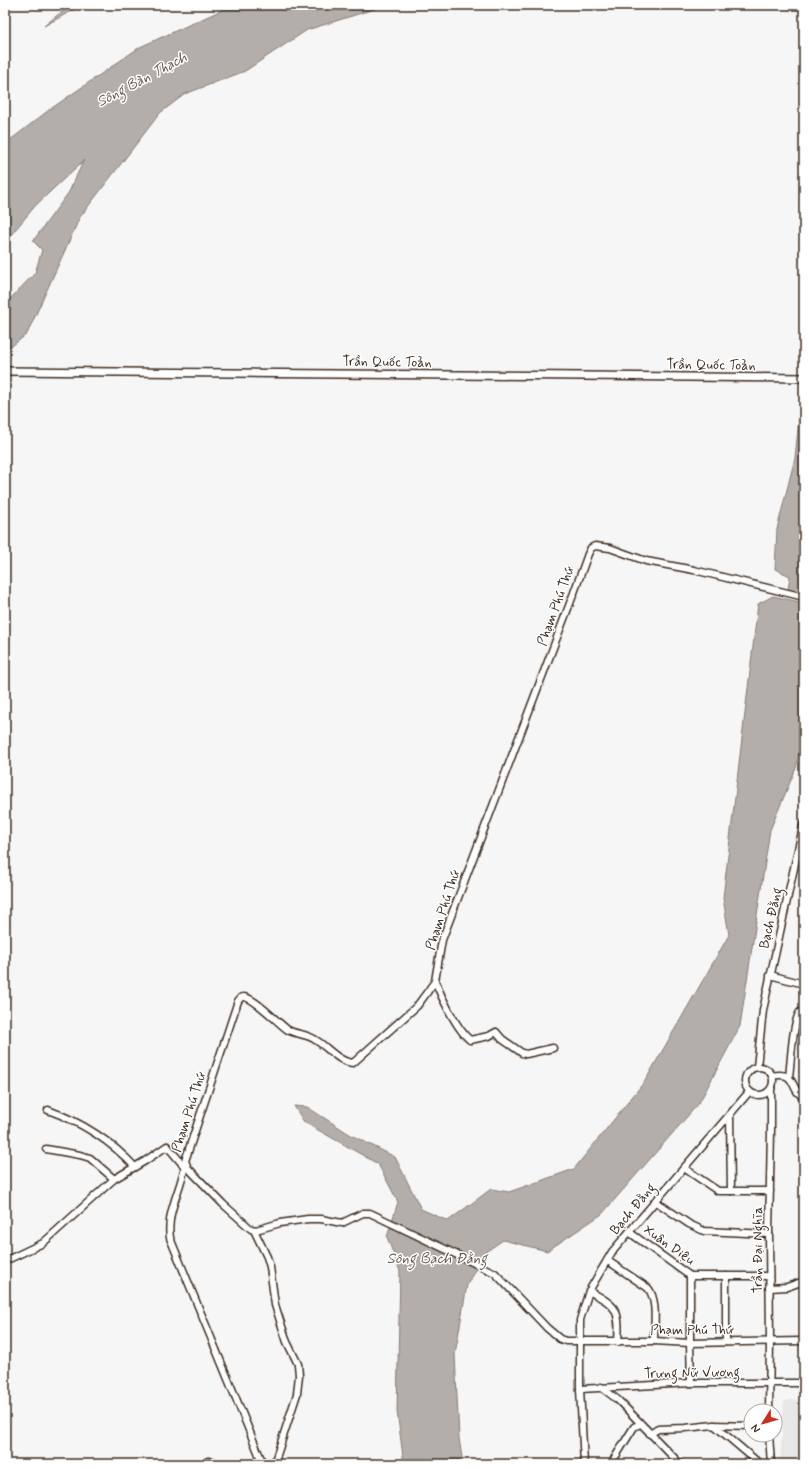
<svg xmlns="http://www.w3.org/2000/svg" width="809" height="1469" font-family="Mynerve,sans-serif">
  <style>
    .built { fill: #e9e7e6 }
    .water { fill: #b4aeaa; stroke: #847972 }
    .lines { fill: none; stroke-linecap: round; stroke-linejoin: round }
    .minor-casing { stroke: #3b2a1e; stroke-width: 9 }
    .major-casing { stroke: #3b2a1e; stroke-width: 10 }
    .minor { stroke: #fff; stroke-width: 6 }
    .major { stroke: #fff; stroke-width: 7 }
    .labels { text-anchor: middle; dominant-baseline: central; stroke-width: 3; stroke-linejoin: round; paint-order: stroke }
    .street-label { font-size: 14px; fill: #3b2a1e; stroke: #fff }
    .water-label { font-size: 15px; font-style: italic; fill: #65584f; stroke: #fff }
  </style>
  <rect width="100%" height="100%" fill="#f7f6f6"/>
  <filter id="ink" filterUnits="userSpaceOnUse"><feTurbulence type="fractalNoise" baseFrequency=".025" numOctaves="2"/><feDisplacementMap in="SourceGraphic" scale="8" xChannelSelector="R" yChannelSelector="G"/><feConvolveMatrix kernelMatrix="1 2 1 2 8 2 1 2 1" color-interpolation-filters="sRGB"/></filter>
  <g filter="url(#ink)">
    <path class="built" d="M 788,1400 L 804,1400 L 804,1464 L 780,1464 L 784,1402 Z"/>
    <g class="water">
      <path d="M 70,5 L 82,5 L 44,26 Z"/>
      <path d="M 233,5 L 387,5 L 307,30 L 245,71 L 185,94 L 160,113 L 80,217 L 27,334 L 12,346 L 5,347 L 5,301 L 9,300 L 35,273 L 42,250 L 33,241 L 69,192 L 84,160 L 36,205 L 5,242 L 5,144 L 49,110 L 140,47 Z"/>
      <path d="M 804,369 L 804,594 L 788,590 L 790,576 L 775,569 L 777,529 L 795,458 Z"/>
      <path d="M 773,596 L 804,603 L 804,732 L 796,768 L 770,830 L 740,1026 L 699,1103 L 602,1214 L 547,1251 L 503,1240 L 484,1253 L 467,1285 L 455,1354 L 459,1438 L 463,1464 L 404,1464 L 397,1411 L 400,1271 L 387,1237 L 398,1202 L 378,1164 L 304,1122 L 294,1106 L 307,1107 L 351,1135 L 395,1157 L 421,1209 L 448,1221 L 491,1189 L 509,1192 L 574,1169 L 645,1081 L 729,935 L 723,898 L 758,604 Z"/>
    </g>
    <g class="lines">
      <defs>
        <g id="minor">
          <path d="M 804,597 L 694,570 L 646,561 L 610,548 L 595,546 L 591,548 L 588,554 L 575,590 L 442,940 L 435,981 L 428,991 L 417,1006 L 353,1063 C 338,1062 327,1046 314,1039 C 306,1034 295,1034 288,1030 C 279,1024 253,996 243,997 C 240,997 240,999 238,1001 L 185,1161 L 188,1168 L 223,1204 L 251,1229 L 256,1230 L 280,1223 L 308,1219 L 321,1219 L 342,1223 L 363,1213 L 370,1213 L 495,1273 L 547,1328 L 560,1339 L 566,1341 L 654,1341 L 690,1343 L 804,1341"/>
          <path d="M 770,975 L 804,984"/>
          <path d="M 435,981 C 441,996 457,1030 470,1040 L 489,1036 L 496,1032 L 502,1039 L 522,1053 L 526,1054 L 553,1048"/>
          <circle cx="759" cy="1081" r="14"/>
          <path d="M 757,1067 L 763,1010 L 804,822"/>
          <path d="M 772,1076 C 798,1070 789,1091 804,1097"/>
          <path d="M 789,1077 C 791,1062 792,1024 800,1012 L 804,1011"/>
          <path d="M 48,1110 C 81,1122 111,1141 135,1167"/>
          <path d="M 730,1115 L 731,1191"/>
          <path d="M 46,1149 L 80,1155 L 90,1158 L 114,1179"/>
          <path d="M 185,1165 C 181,1190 166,1212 170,1238 L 263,1464"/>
          <path d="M 684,1168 L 718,1191 L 770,1191"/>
          <path d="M 655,1201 L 689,1224 L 704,1231 L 769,1234"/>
          <path d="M 254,1230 L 267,1257 L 270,1267 L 275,1305 L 287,1342 L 298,1364 L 299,1375 L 297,1394 L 274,1464"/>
          <path d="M 629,1232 L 690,1276 L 769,1276"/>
          <path d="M 5,1261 L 43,1243 L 114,1179 L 145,1161 L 167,1146 L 185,1167"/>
          <path d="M 608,1261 L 648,1288 C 658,1300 654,1326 654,1341"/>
          <path d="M 690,1276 L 690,1343 L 691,1383"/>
          <path d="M 769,1288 L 787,1287 L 804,1281"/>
          <path d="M 589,1291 C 617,1306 620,1309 618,1342"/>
          <path d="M 726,1342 L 726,1276"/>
          <path d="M 601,1387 L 618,1400 L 680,1464"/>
          <path d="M 580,1389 L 691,1383 L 804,1383"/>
          <path d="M 769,1411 L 770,1341 L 769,1234 L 771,1129 L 771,1090"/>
          <path d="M 714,1425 L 760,1464"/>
          <path d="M 650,1434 L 658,1429 L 685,1428 L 714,1425 L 751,1426"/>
          <path d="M 769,1435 L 771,1464"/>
          <path d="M 614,1459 L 634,1427 L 640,1424"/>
          <path d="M 208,1461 L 224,1464"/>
          <path d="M 584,1464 L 580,1389 L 580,1320 L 589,1291 L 612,1252 L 749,1092"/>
        </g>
        <path id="major" d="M 5,371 L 804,378"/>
      </defs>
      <use href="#minor" class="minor-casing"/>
      <use href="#major" class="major-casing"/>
      <use href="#minor" class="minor"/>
      <use href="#major" class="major"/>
    </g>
  </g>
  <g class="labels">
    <g class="street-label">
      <text transform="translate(387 362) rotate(1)">Trần Quốc Toản</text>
      <text transform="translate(711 365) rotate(1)">Trần Quốc Toản</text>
      <text transform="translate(556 606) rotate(-70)">Phạm Phú Thứ</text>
      <text transform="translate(443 910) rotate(-72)">Phạm Phú Thứ</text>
      <text transform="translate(771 918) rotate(-77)">Bạch Đằng</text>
      <text transform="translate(189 1112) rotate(-72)">Phạm Phú Thứ</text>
      <text transform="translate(633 1209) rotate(-50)">Bạch Đằng</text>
      <text transform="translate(669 1245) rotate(35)">Xuân Diệu</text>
      <text transform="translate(758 1250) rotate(-90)">Trần Đại Nghĩa</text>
      <text x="692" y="1330">Phạm Phú Thứ</text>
      <text transform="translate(692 1373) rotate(-1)">Trưng Nữ Vương</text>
    </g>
    <g class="water-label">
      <text transform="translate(142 80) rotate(-28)">Sông Bàn Thạch</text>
      <text x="437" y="1259">Sông Bạch Đằng</text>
    </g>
  </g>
  <rect width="809" height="1469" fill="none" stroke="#fff" stroke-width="20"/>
  <rect x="10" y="10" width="789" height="1449" fill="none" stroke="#3b2a1e" stroke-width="1.5" filter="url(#ink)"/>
  <g transform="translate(763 1423) rotate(233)"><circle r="19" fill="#ffffff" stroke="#b1aaa5"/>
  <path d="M0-3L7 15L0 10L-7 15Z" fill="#c8321e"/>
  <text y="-6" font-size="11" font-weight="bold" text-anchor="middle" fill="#3b2a1e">N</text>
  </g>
</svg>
